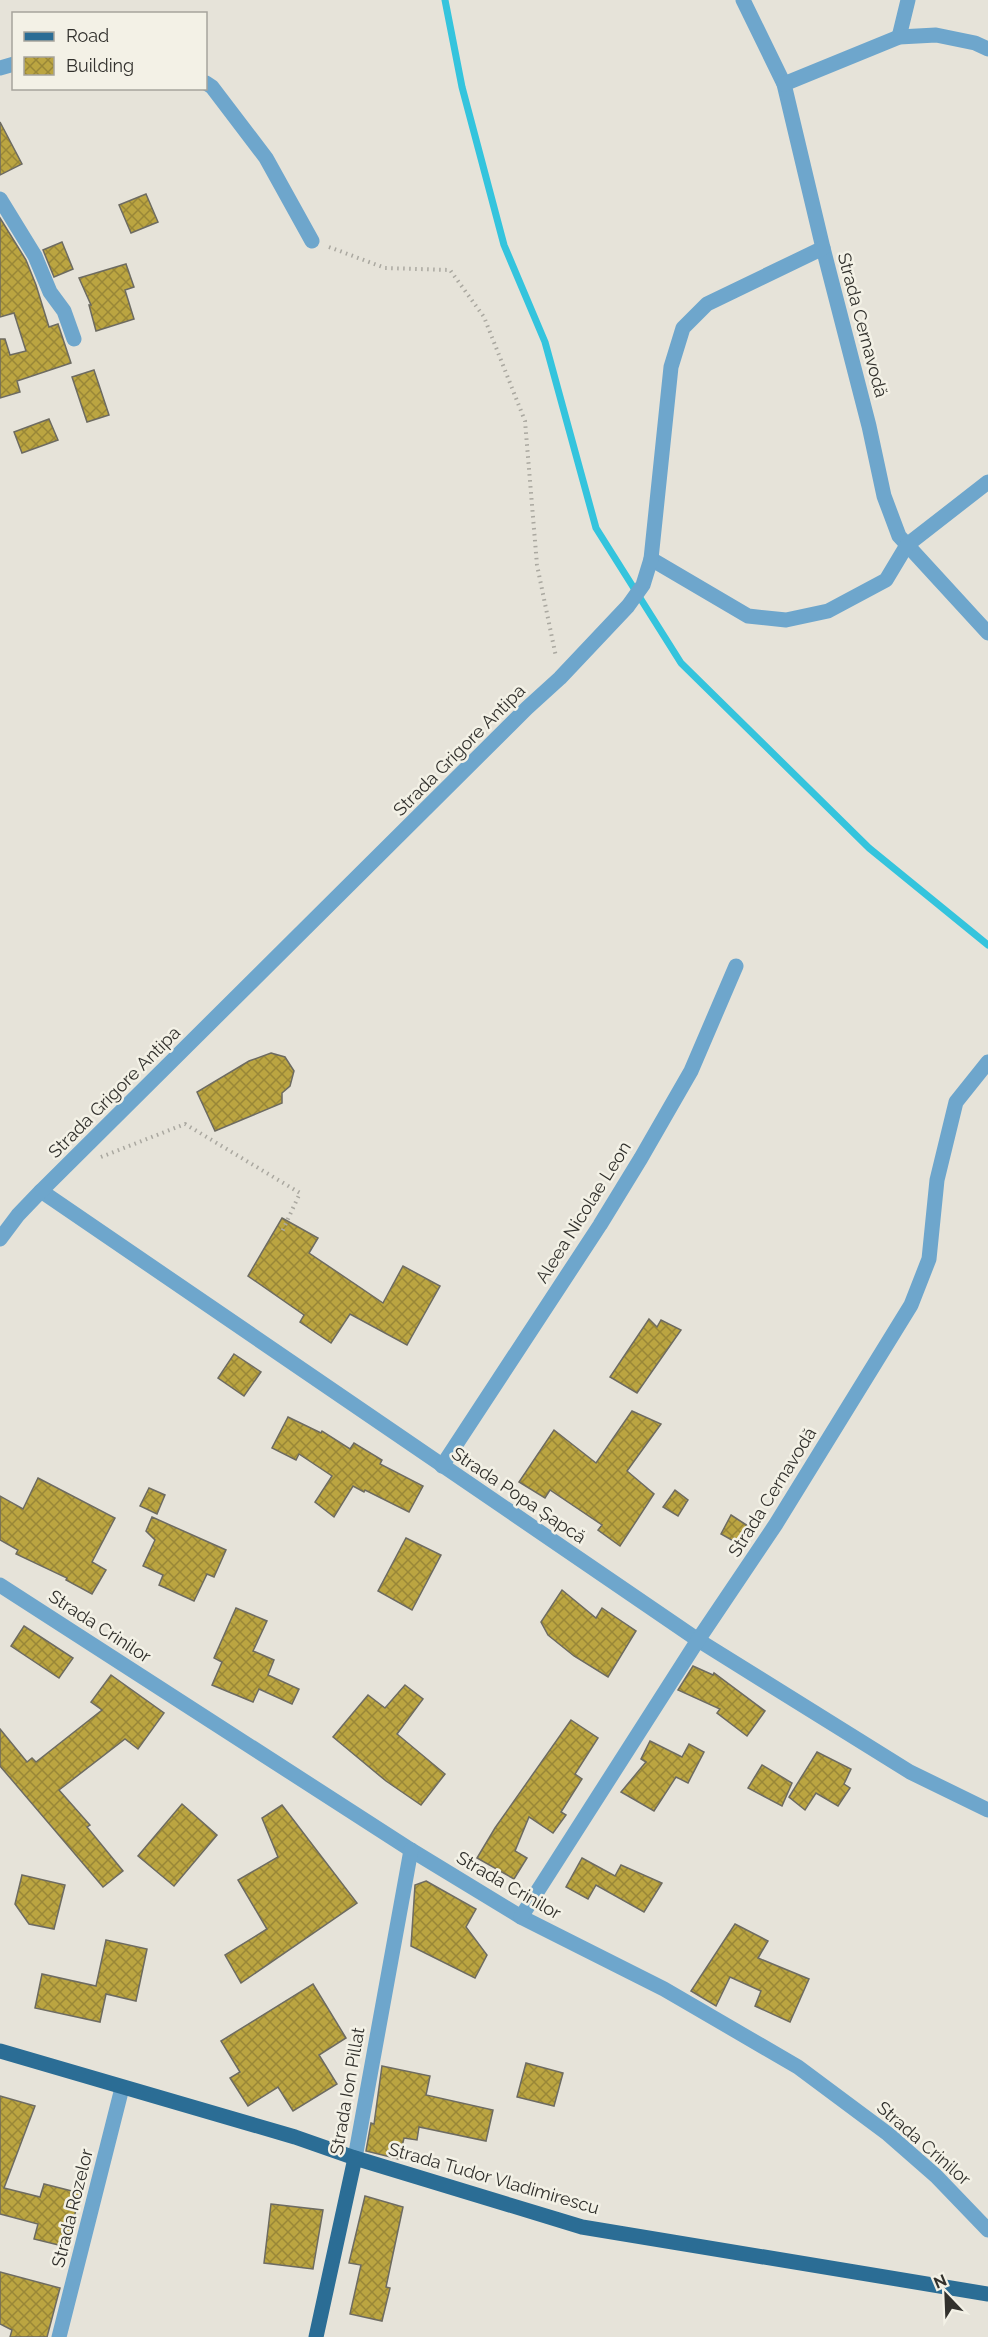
<svg xmlns="http://www.w3.org/2000/svg" width="988" height="2337" font-family="Raleway,sans-serif">
  <style>
    .lines { fill: none; stroke-linecap: round; stroke-linejoin: round }
    .stream { stroke: #34c4dd; stroke-width: 7 }
    .building { fill: url(#building-cross-hatch); stroke: #6d6b61; stroke-width: 1.5 }
    .path { stroke: #aaa8a0; stroke-width: 4; stroke-dasharray: 1.5 4.5; stroke-linecap: butt }
    .minor { stroke: #6ea6cc; stroke-width: 15 }
    .major { stroke: #2b6d95; stroke-width: 15 }
    .labels { text-anchor: middle; dominant-baseline: central; stroke-width: 5; stroke-linejoin: round; paint-order: stroke }
    .street-label { font-size: 18px; fill: #32312d; stroke: #f3f1e6 }
  </style>
  <defs>
    <pattern id="building-cross-hatch" width="8" height="8" patternUnits="userSpaceOnUse" patternTransform="scale(1.5)"><rect width="8" height="8" fill="#bba541"/><path d="M0 0l8 8M0 8l8-8" fill="none" stroke="#998737"/></pattern>
  </defs>
  <rect width="100%" height="100%" fill="#e6e3d9"/>
  <g class="lines">
    <path class="stream" d="M 445,0 L 462,87 L 504,245 L 545,342 L 596,528 L 681,663 L 869,848 L 988,945"/>
  </g>
  <g class="building">
    <path d="M 0,122 L 22,164 L 0,175 Z"/>
    <path d="M 146,194 L 158,222 L 131,233 L 119,205 Z"/>
    <path d="M 0,218 L 26,260 L 36,285 L 49,327 L 58,324 L 71,363 L 17,381 L 20,392 L 0,398 L 0,339 L 5,339 L 10,355 L 26,351 L 14,313 L 0,317 Z"/>
    <path d="M 62,242 L 73,269 L 54,277 L 43,250 Z"/>
    <path d="M 126,264 L 134,287 L 125,290 L 134,319 L 96,331 L 89,305 L 91,305 L 79,278 Z"/>
    <path d="M 94,370 L 109,415 L 87,422 L 72,377 Z"/>
    <path d="M 49,419 L 58,440 L 22,453 L 14,432 Z"/>
    <path d="M 271,1053 L 285,1057 L 294,1071 L 290,1086 L 282,1093 L 282,1103 L 215,1131 L 197,1092 L 249,1061 Z"/>
    <path d="M 282,1218 L 318,1238 L 309,1253 L 383,1303 L 403,1266 L 440,1286 L 407,1345 L 350,1314 L 331,1343 L 300,1322 L 304,1315 L 248,1276 Z"/>
    <path d="M 649,1319 L 657,1327 L 661,1320 L 681,1330 L 637,1393 L 610,1377 Z"/>
    <path d="M 234,1354 L 261,1372 L 244,1396 L 218,1378 Z"/>
    <path d="M 632,1411 L 661,1424 L 627,1471 L 654,1494 L 620,1546 L 598,1530 L 602,1525 L 550,1490 L 545,1498 L 519,1482 L 554,1430 L 596,1463 Z"/>
    <path d="M 288,1417 L 321,1433 L 322,1431 L 350,1449 L 354,1443 L 382,1460 L 380,1464 L 423,1486 L 409,1512 L 365,1490 L 364,1492 L 353,1486 L 334,1517 L 315,1502 L 332,1476 L 299,1454 L 296,1460 L 272,1448 Z"/>
    <path d="M 38,1478 L 115,1518 L 92,1562 L 106,1570 L 92,1594 L 66,1580 L 67,1578 L 16,1554 L 18,1550 L 0,1540 L 0,1496 L 23,1509 Z"/>
    <path d="M 149,1488 L 165,1495 L 157,1514 L 140,1506 Z"/>
    <path d="M 675,1490 L 688,1500 L 678,1516 L 663,1507 Z"/>
    <path d="M 731,1515 L 748,1526 L 737,1543 L 721,1534 Z"/>
    <path d="M 152,1517 L 226,1550 L 214,1577 L 207,1574 L 194,1601 L 159,1585 L 163,1575 L 143,1566 L 155,1540 L 146,1531 Z"/>
    <path d="M 406,1538 L 441,1555 L 412,1610 L 378,1591 Z"/>
    <path d="M 562,1590 L 596,1618 L 602,1608 L 636,1631 L 608,1677 L 574,1656 L 548,1635 L 541,1622 Z"/>
    <path d="M 236,1608 L 267,1621 L 253,1651 L 274,1660 L 268,1675 L 299,1689 L 292,1704 L 259,1689 L 253,1702 L 212,1685 L 222,1662 L 214,1658 Z"/>
    <path d="M 24,1626 L 73,1658 L 59,1678 L 11,1646 Z"/>
    <path d="M 693,1666 L 713,1675 L 714,1673 L 765,1711 L 747,1736 L 717,1713 L 720,1709 L 678,1690 Z"/>
    <path d="M 111,1675 L 164,1713 L 138,1749 L 125,1739 L 59,1790 L 90,1825 L 87,1827 L 123,1871 L 103,1887 L 0,1766 L 0,1729 L 27,1762 L 32,1758 L 36,1762 L 102,1710 L 91,1702 Z"/>
    <path d="M 405,1685 L 423,1699 L 397,1734 L 445,1774 L 421,1805 L 386,1781 L 333,1737 L 368,1695 L 385,1708 Z"/>
    <path d="M 571,1720 L 598,1738 L 575,1774 L 582,1779 L 561,1812 L 566,1815 L 553,1833 L 529,1817 L 515,1851 L 527,1858 L 514,1879 L 477,1858 L 495,1828 Z"/>
    <path d="M 650,1741 L 682,1757 L 689,1744 L 704,1752 L 688,1783 L 676,1777 L 654,1811 L 621,1792 L 646,1762 L 641,1759 Z"/>
    <path d="M 817,1752 L 851,1769 L 844,1784 L 850,1788 L 838,1806 L 816,1793 L 805,1810 L 789,1797 Z"/>
    <path d="M 762,1765 L 792,1783 L 782,1806 L 748,1788 Z"/>
    <path d="M 182,1804 L 217,1835 L 174,1886 L 138,1856 Z"/>
    <path d="M 282,1805 L 357,1903 L 241,1983 L 225,1955 L 267,1929 L 238,1880 L 278,1857 L 262,1818 Z"/>
    <path d="M 582,1858 L 615,1876 L 621,1865 L 662,1883 L 644,1912 L 596,1885 L 588,1899 L 566,1887 Z"/>
    <path d="M 22,1875 L 65,1885 L 54,1929 L 29,1924 L 15,1904 Z"/>
    <path d="M 426,1881 L 476,1909 L 466,1927 L 487,1955 L 475,1978 L 411,1946 L 415,1885 Z"/>
    <path d="M 735,1924 L 768,1941 L 758,1958 L 809,1979 L 790,2022 L 755,2006 L 761,1991 L 730,1977 L 716,2006 L 691,1991 Z"/>
    <path d="M 106,1940 L 147,1949 L 136,2001 L 106,1994 L 100,2022 L 35,2008 L 42,1974 L 96,1986 Z"/>
    <path d="M 313,1984 L 346,2038 L 319,2055 L 337,2084 L 293,2111 L 278,2087 L 248,2106 L 230,2078 L 240,2072 L 221,2041 Z"/>
    <path d="M 526,2063 L 563,2073 L 554,2106 L 517,2097 Z"/>
    <path d="M 382,2066 L 430,2076 L 426,2095 L 493,2110 L 486,2141 L 419,2127 L 417,2140 L 404,2138 L 399,2159 L 366,2151 L 371,2123 L 374,2124 Z"/>
    <path d="M 0,2096 L 35,2106 L 4,2188 L 40,2197 L 44,2184 L 80,2193 L 67,2247 L 34,2239 L 38,2224 L 0,2214 Z"/>
    <path d="M 365,2196 L 403,2207 L 386,2287 L 390,2288 L 382,2321 L 350,2314 L 361,2265 L 349,2263 Z"/>
    <path d="M 271,2204 L 323,2210 L 313,2269 L 264,2263 Z"/>
    <path d="M 0,2272 L 60,2288 L 47,2337 L 10,2337 L 12,2330 L 0,2324 Z"/>
  </g>
  <g class="lines">
    <g class="path">
      <path d="M 329,247 L 385,268 L 450,270 L 484,317 L 525,421 L 537,565 L 556,657"/>
      <path d="M 101,1157 L 185,1124 L 300,1193 L 281,1234"/>
    </g>
    <g class="minor">
      <path d="M 743,0 L 784,84 L 823,248 L 869,426 L 884,496 L 899,536 L 988,633"/>
      <path d="M 899,37 L 908,0"/>
      <path d="M 0,68 L 14,64"/>
      <path d="M 206,83 L 212,87 L 266,158 L 312,241"/>
      <path d="M 784,84 L 899,37 L 936,35 L 975,43 L 988,49"/>
      <path d="M 0,199 L 35,256 L 50,292 L 64,311 L 74,339"/>
      <path d="M 651,559 L 748,616 L 786,620 L 828,611 L 886,580 L 907,545 L 988,482"/>
      <path d="M 41,1191 L 698,1640 L 910,1772 L 988,1810"/>
      <path d="M 0,1239 L 18,1215 L 41,1191 L 527,708 L 560,678 L 628,606 L 643,585 L 651,559 L 671,367 L 683,328 L 707,304 L 823,248"/>
      <path d="M 442,1466 L 600,1225 L 641,1158 L 691,1071 L 736,966"/>
      <path d="M 0,1585 L 411,1850 L 521,1917 L 664,1989 L 798,2067 L 888,2134 L 936,2176 L 988,2230"/>
      <path d="M 521,1917 L 698,1640 L 776,1524 L 911,1305 L 929,1259 L 937,1180 L 956,1102 L 988,1062"/>
      <path d="M 355,2158 L 411,1850"/>
      <path d="M 59,2337 L 122,2088"/>
    </g>
    <g class="major">
      <path d="M 0,2051 L 295,2137 L 355,2158 L 582,2227 L 988,2294"/>
      <path d="M 316,2337 L 355,2158"/>
    </g>
  </g>
  <g class="labels">
    <g class="street-label">
      <text transform="translate(863 325) rotate(75)">Strada Cernavodă</text>
      <text transform="translate(459 750) rotate(-45)">Strada Grigore Antipa</text>
      <text transform="translate(114 1092) rotate(-45)">Strada Grigore Antipa</text>
      <text transform="translate(583 1212) rotate(-58)">Aleea Nicolae Leon</text>
      <text transform="translate(772 1492) rotate(-58)">Strada Cernavodă</text>
      <text transform="translate(519 1495) rotate(34)">Strada Popa Șapcă</text>
      <text transform="translate(100 1626) rotate(33)">Strada Crinilor</text>
      <text transform="translate(509 1885) rotate(30)">Strada Crinilor</text>
      <text transform="translate(347 2091) rotate(-80)">Strada Ion Pillat</text>
      <text transform="translate(924 2143) rotate(41)">Strada Crinilor</text>
      <text transform="translate(494 2178) rotate(16)">Strada Tudor Vladimirescu</text>
      <text transform="translate(72 2208) rotate(-76)">Strada Rozelor</text>
    </g>
  </g>
  <rect x="12" y="12" width="195" height="78" fill="#f3f1e6" stroke="#a6a49c" stroke-width="1.5"/>
  <rect x="24" y="32" width="30" height="9" fill="#2b6d95" stroke="#a6a49c" stroke-width="1.5"/>
  <text x="66" y="42" font-size="18" fill="#32312d">Road</text>
  <rect x="24" y="57" width="30" height="18" fill="url(#building-cross-hatch)" stroke="#a6a49c" stroke-width="1.5"/>
  <text x="66" y="72" font-size="18" fill="#32312d">Building</text>
  <g transform="translate(946 2295) rotate(337)" stroke="#f3f1e6" stroke-width="4.5" paint-order="stroke">
  <path d="M0-4.5L10 22L0 15L-10 22Z" fill="#32312d"/>
  <text y="-9" font-size="16" font-weight="bold" text-anchor="middle" fill="#32312d">N</text>
  </g>
</svg>
